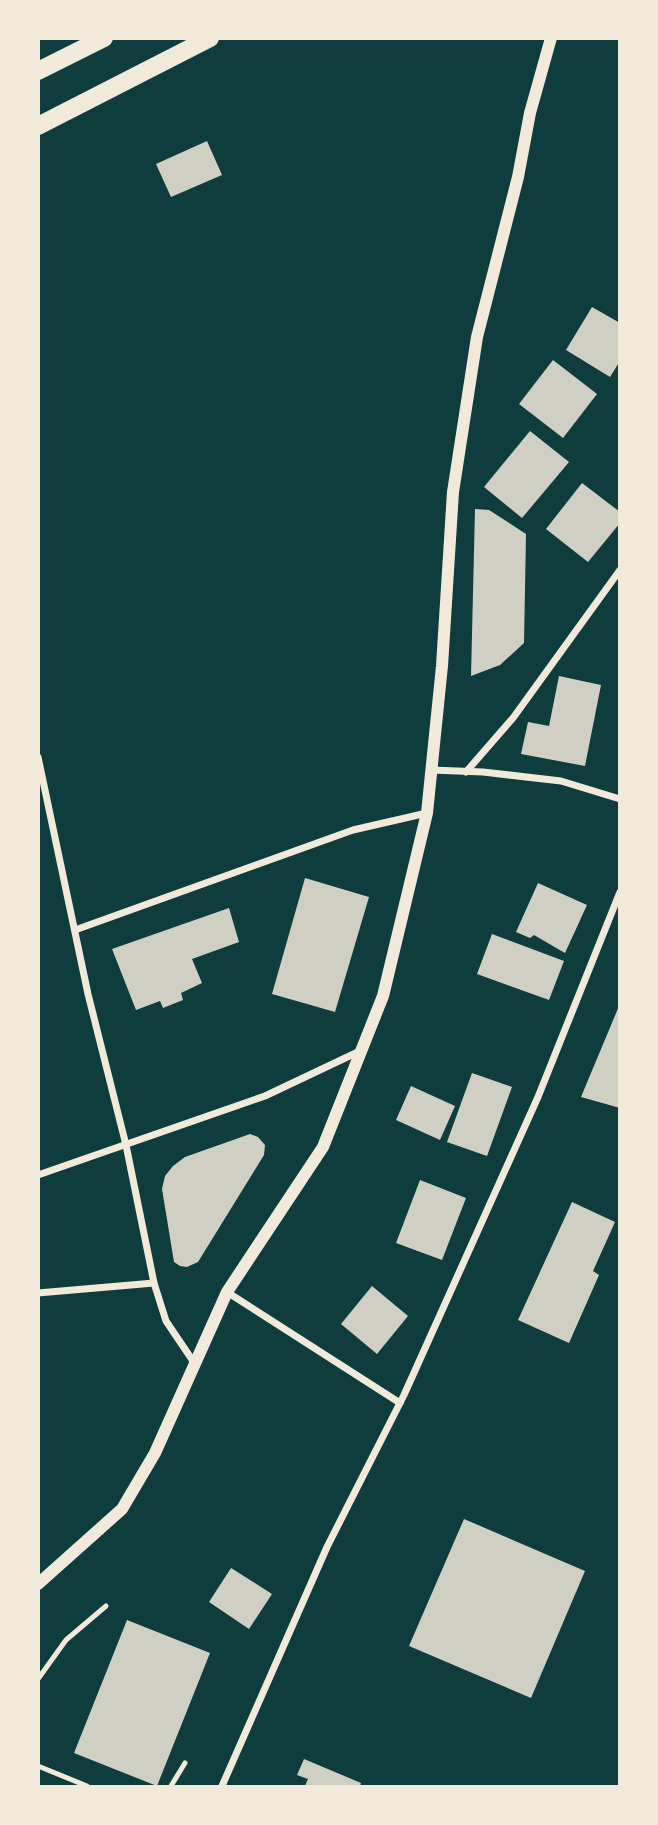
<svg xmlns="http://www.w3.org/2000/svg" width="658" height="1825" font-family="'Noto Serif',serif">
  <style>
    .building { fill: #cfcfc3 }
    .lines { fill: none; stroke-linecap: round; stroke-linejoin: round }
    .service { stroke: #f1e9da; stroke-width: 5 }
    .minor { stroke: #f1e9da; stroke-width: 7 }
    .tertiary { stroke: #f1e9da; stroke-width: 12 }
    .primary { stroke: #f1e9da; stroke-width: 18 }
  </style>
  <rect width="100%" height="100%" fill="#0f3d3e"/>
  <g class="building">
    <path d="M 207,141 L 222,175 L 171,197 L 156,164 Z"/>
    <path d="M 592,307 L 620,323 L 620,361 L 610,377 L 566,350 Z"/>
    <path d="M 553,360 L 597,394 L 563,438 L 519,404 Z"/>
    <path d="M 530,431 L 569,462 L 522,518 L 484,487 Z"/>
    <path d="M 582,483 L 620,512 L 620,523 L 588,562 L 546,529 Z"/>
    <path d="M 475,509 L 489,510 L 526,534 L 524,643 L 500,665 L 471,676 Z"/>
    <path d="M 559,676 L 601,685 L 585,766 L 521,754 L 528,722 L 549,726 Z"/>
    <path d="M 305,878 L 369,897 L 335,1012 L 272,994 Z"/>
    <path d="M 538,883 L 587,905 L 565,953 L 534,935 L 530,938 L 516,932 Z"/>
    <path d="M 229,908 L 239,942 L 192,959 L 202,983 L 181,993 L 183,1000 L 163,1008 L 160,1001 L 136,1010 L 112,949 Z"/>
    <path d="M 492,934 L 564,961 L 549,1000 L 477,974 Z"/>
    <path d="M 619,1006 L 620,1006 L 620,1108 L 581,1097 Z"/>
    <path d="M 472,1073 L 512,1087 L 487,1156 L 447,1142 Z"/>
    <path d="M 411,1086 L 455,1106 L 440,1140 L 396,1120 Z"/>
    <path d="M 250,1134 L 258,1137 L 265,1145 L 264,1155 L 198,1262 L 187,1267 L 180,1266 L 174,1262 L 162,1189 L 165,1176 L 173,1166 L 185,1157 Z"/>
    <path d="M 420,1180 L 466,1198 L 442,1260 L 396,1243 Z"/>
    <path d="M 572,1202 L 615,1222 L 593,1271 L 599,1275 L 569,1343 L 518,1320 Z"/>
    <path d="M 372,1286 L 408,1316 L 377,1354 L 341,1324 Z"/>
    <path d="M 464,1519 L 585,1571 L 531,1698 L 409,1646 Z"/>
    <path d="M 231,1568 L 272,1594 L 249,1629 L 209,1602 Z"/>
    <path d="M 127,1620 L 210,1653 L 157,1786 L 74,1753 Z"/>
    <path d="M 304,1759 L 361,1783 L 360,1786 L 305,1786 L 308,1779 L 297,1775 Z"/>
  </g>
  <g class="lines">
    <g class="service">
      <path d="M 38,1679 L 66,1640 L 106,1606"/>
      <path d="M 38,1766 L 87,1786"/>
      <path d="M 171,1786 L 185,1763"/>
    </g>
    <g class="minor">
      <path d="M 38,757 L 88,994 L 126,1145 L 154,1283 L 166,1321 L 195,1364"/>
      <path d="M 431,770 L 483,772 L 561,781 L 620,799"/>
      <path d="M 466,772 L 513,718 L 620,570"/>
      <path d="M 75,930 L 353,830 L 427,813"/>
      <path d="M 38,1175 L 265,1096 L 360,1051"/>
      <path d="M 227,1292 L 400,1403"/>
      <path d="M 38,1293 L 154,1283"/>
      <path d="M 222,1786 L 327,1547 L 404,1395 L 538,1097 L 620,892"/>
    </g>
    <path class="tertiary" d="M 38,1584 L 122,1509 L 155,1453 L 227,1292 L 323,1147 L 383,996 L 427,813 L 442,666 L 453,492 L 477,337 L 518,177 L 530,113 L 551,38"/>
    <g class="primary">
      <path d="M 38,71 L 104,38"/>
      <path d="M 38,126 L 210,38"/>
    </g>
  </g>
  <rect width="658" height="1825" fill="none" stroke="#f1e9da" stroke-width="80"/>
</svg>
